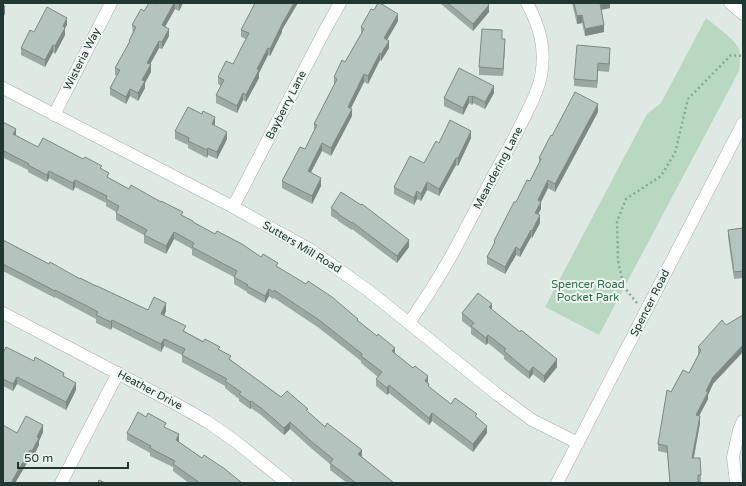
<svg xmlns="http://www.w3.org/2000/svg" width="746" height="486" font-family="'Varela Round',sans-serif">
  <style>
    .green { fill: #b9d8c2 }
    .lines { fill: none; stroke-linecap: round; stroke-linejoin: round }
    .street-casing { stroke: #a2b0ab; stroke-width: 13 }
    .secondary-casing { stroke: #9fb3ac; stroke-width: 13 }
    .path { stroke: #81aa9e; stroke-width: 2.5; stroke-dasharray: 2 3; stroke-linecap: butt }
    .street { stroke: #fff; stroke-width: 12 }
    .secondary { stroke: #fff; stroke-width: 12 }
    .wall { fill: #9ba8a3 }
    .shaded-wall { fill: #7e8884 }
    .building { fill: #b4c3bd; stroke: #7e8884 }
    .labels { text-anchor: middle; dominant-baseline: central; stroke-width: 4; stroke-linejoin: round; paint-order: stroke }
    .street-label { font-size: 11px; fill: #213731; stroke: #eef6f2 }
    .park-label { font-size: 11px; fill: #2f6a47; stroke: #eef6f2 }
  </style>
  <rect width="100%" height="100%" fill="#dfe9e4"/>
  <path class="green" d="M 706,18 C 714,25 735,39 739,49 C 741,55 740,64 739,71 L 599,335 L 545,307 L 647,114 L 661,103 Z"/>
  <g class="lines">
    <defs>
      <g id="street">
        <path d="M 54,115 L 111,3"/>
        <path d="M 233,207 L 326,28 L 340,3"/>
        <path d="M 3,313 L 178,405 L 206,421 L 235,441 L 287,483"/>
        <path d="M 409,323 C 426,298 443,272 457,245 C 471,219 484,193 498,167 C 509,148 519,129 528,110 C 533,100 539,88 541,76 C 546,49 540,27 527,3"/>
        <path d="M 61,483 L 118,373"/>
        <path d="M 736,483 L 733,457 L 739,430 L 743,421"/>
      </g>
      <g id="secondary">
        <path d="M 730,3 L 743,14"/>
        <path d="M 3,88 L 233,207 L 311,250 L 369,291 L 498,395 L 532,420 L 578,443"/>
        <path d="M 557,483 L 743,123"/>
      </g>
    </defs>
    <use href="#street" class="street-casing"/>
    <use href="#secondary" class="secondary-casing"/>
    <path class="path" d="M 637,303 L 624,287 L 618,261 L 617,222 L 626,199 L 661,176 L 675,153 L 688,99 L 731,55 L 743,56"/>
    <use href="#street" class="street"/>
    <use href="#secondary" class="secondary"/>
  </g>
  <g class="wall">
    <path d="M 157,3 L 183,3 L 179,11 L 175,9 L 165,27 L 169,36 L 162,49 L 159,48 L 150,64 L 151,72 L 145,83 L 145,88 L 138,101 L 130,96 L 126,104 L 110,95 L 110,88 L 117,76 L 115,75 L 115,68 L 129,44 L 129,41 L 133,33 L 132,25 L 144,11 L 157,4 Z"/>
    <path d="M 441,3 L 487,3 L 489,12 L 473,31 L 441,4 Z"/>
    <path d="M 572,3 L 610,3 L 610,8 L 601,10 L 604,32 L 585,36 L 582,23 L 577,24 Z"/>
    <path d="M 398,21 L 387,40 L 389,48 L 381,61 L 380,60 L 368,84 L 364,82 L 351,108 L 352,116 L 331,156 L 322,151 L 310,173 L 321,186 L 312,204 L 282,188 L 282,181 L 305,149 L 314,131 L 314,124 L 334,85 L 334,77 L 345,62 L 361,34 L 361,27 Z"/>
    <path d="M 67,25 L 65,28 L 65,35 L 55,54 L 53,52 L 45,67 L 21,55 L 21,48 L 34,32 Z"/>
    <path d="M 241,30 L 282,30 L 282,32 L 270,56 L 268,55 L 259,73 L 259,78 L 246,102 L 243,100 L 237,113 L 216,103 L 216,95 L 221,86 L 218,84 L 218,77 L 233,64 L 246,39 L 241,37 Z"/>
    <path d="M 505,46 L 503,76 L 479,75 L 479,67 Z"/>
    <path d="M 610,56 L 609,72 L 598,71 L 597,88 L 574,86 L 574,79 Z"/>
    <path d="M 494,93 L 485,109 L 473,103 L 472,105 L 469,103 L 463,115 L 444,106 L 444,98 Z"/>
    <path d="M 598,112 L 555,192 L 548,188 L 541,202 L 541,209 L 538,214 L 540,223 L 532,238 L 531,237 L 520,257 L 516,255 L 505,274 L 487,264 L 487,257 L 494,244 L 494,241 L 516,202 L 530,181 L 539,163 L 539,158 L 552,136 Z"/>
    <path d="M 3,122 L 16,136 L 38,147 L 83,159 L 102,169 L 109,178 L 129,189 L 183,216 L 193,223 L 278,267 L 358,321 L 395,354 L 428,384 L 429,387 L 451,404 L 477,418 L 487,433 L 473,452 L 432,421 L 429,425 L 389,393 L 387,395 L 376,386 L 376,379 L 378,377 L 361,363 L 361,361 L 319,328 L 274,298 L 273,299 L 269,296 L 265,303 L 247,293 L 247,292 L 234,284 L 234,277 L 192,255 L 192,249 L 174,239 L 166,254 L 144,243 L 144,235 L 116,220 L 116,212 L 106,206 L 106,203 L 75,187 L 73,191 L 49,178 L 47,182 L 28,172 L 28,170 L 4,158 Z"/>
    <path d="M 215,124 L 214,126 L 227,139 L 217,159 L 208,155 L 207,158 L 188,148 L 188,145 L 175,139 L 175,131 Z"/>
    <path d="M 471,138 L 458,166 L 456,165 L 439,196 L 427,190 L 421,201 L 417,199 L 414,205 L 394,194 L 394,187 L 424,163 L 439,143 Z"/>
    <path d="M 743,192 L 743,201 L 742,200 L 742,193 Z"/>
    <path d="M 331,208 L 409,247 L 397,263 L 352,229 L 352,230 L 338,221 L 338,220 L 331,216 Z"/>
    <path d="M 742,221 L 743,221 L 743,278 L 734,279 L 728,237 L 728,230 L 742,228 Z"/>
    <path d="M 3,240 L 49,264 L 148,310 L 166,311 L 164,316 L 186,332 L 220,350 L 231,360 L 281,397 L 308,412 L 362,457 L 394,483 L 347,483 L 330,470 L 330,464 L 312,449 L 290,429 L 284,435 L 261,415 L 251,408 L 250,409 L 239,401 L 239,399 L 225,388 L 225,386 L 182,362 L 182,355 L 164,346 L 161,352 L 112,327 L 111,330 L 96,323 L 96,319 L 55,297 L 55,298 L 3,271 Z"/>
    <path d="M 492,310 L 557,367 L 544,383 L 533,374 L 529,379 L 504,359 L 504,356 L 488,343 L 486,345 L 471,334 L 471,328 L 462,321 L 462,313 Z"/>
    <path d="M 726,325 L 713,384 L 708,395 L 708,399 L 699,416 L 700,423 L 694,458 L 701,475 L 701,482 L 698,482 L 698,483 L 670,483 L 667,453 L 658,451 L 658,444 L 671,392 L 689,373 L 698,355 L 698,347 Z"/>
    <path d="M 3,353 L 64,377 L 76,390 L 66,410 L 17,384 L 13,391 L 3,386 Z"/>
    <path d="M 166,428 L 179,442 L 202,458 L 242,483 L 189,483 L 173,471 L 173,467 L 150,456 L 150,453 L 127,440 L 127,433 Z"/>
    <path d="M 43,432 L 39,441 L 39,445 L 32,459 L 30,458 L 15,483 L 3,483 L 17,433 Z"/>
  </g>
  <g class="shaded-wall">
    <path d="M 174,3 L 175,3 L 175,9 L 162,32 L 162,25 Z"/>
    <path d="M 179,3 L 183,3 L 179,11 Z"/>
    <path d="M 294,3 L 298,3 L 282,30 L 282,32 L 270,56 L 270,49 L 282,24 Z"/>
    <path d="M 600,3 L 610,3 L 610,8 L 600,10 Z"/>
    <path d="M 489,5 L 489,12 L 473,31 L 473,24 Z"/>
    <path d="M 5,6 L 5,14 L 3,18 L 3,11 Z"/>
    <path d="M 398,14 L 398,21 L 384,45 L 384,38 Z"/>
    <path d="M 582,15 L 582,23 L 577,24 L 577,16 Z"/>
    <path d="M 67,18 L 67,25 L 65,28 L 65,35 L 55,54 L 55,46 L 63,26 Z"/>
    <path d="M 604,25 L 604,32 L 585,36 L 585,29 Z"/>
    <path d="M 169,29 L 169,36 L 162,49 L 162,42 Z"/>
    <path d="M 505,39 L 505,46 L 503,76 L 503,69 Z"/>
    <path d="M 159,41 L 159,48 L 147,70 L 147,63 Z"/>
    <path d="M 389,41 L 389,48 L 381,61 L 381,54 Z"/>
    <path d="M 53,45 L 53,52 L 45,67 L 45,60 Z"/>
    <path d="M 268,48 L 268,55 L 259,73 L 259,78 L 246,102 L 246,95 L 257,69 Z"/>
    <path d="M 610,48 L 610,56 L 609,72 L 609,64 Z"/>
    <path d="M 380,53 L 380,60 L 368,84 L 368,76 Z"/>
    <path d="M 598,63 L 598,71 L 597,88 L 597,81 Z"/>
    <path d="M 151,64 L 151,72 L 145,83 L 145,88 L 138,101 L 138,93 L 142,80 Z"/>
    <path d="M 364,74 L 364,82 L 348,114 L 348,107 Z"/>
    <path d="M 494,86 L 494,93 L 485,109 L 485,102 Z"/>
    <path d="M 130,89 L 130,96 L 126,104 L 126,97 Z"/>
    <path d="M 243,93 L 243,100 L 237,113 L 237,106 Z"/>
    <path d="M 469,96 L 469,103 L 463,115 L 463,108 Z"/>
    <path d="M 473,96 L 473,103 L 472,105 L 472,97 Z"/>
    <path d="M 598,104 L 598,112 L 555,192 L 555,184 Z"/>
    <path d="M 352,109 L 352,116 L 331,156 L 331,148 Z"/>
    <path d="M 215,117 L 215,124 L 212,131 L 212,124 Z"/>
    <path d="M 16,129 L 16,136 L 13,134 Z"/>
    <path d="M 471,131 L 471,138 L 458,166 L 458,158 Z"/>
    <path d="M 227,132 L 227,139 L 217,159 L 217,152 Z"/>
    <path d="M 322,143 L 322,151 L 308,178 L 308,171 Z"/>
    <path d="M 208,148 L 208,155 L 207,158 L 207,150 Z"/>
    <path d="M 4,151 L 4,158 L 3,161 L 3,153 Z"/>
    <path d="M 456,158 L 456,165 L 439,196 L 439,189 Z"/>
    <path d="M 49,171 L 49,178 L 47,182 L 47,175 Z"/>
    <path d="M 321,178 L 321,186 L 312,204 L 312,196 Z"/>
    <path d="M 75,180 L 75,187 L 73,191 L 73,183 Z"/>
    <path d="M 548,180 L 548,188 L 538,208 L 538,200 Z"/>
    <path d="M 427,182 L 427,190 L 421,201 L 421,194 Z"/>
    <path d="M 417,191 L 417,199 L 414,205 L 414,198 Z"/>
    <path d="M 541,202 L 541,209 L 535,220 L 535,213 Z"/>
    <path d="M 540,215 L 540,223 L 532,238 L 532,231 Z"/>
    <path d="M 531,230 L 531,237 L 520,257 L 520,250 Z"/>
    <path d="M 174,232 L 174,239 L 166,254 L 166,246 Z"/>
    <path d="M 409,240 L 409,247 L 397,263 L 397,256 Z"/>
    <path d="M 516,247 L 516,255 L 505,274 L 505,267 Z"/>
    <path d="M 269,289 L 269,296 L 265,303 L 265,296 Z"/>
    <path d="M 166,303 L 166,311 L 161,322 L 161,314 Z"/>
    <path d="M 492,304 L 492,311 L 489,307 Z"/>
    <path d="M 112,320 L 112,327 L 111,330 L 111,322 Z"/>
    <path d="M 488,335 L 488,343 L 486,345 L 486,338 Z"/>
    <path d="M 164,339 L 164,346 L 161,352 L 161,344 Z"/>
    <path d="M 743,345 L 743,352 L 713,384 L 708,395 L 708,399 L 696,422 L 696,415 L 706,391 L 713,377 Z"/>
    <path d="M 395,348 L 395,355 L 392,351 Z"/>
    <path d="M 557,359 L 557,367 L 544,383 L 544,376 Z"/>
    <path d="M 533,367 L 533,374 L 529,379 L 529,372 Z"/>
    <path d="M 428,376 L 428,384 L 425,381 Z"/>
    <path d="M 17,377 L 17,384 L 13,391 L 13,384 Z"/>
    <path d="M 76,383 L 76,390 L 66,410 L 66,402 Z"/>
    <path d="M 389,385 L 389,393 L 387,395 L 387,388 Z"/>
    <path d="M 251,401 L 251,408 L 250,409 L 250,402 Z"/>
    <path d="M 432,413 L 432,421 L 429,425 L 429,418 Z"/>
    <path d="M 700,416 L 700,423 L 692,466 L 692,458 Z"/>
    <path d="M 290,422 L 290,429 L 284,435 L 284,428 Z"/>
    <path d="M 43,425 L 43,432 L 39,441 L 39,445 L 32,459 L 32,451 L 37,437 Z"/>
    <path d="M 487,426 L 487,433 L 473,452 L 473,444 Z"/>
    <path d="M 179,434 L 179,442 L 176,440 Z"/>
    <path d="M 30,450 L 30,458 L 15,483 L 12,483 L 12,481 Z"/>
    <path d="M 362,450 L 362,458 L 358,454 Z"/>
  </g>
  <g class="building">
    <path d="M 149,3 L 154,3 L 157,4 L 157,3 L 174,3 L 162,25 L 169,29 L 162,42 L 159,41 L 147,63 L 151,64 L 142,80 L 145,81 L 138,93 L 130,89 L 126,97 L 110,88 L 120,70 L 115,68 L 130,41 L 129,41 L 136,27 L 132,25 L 141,9 L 144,11 Z"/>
    <path d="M 255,3 L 294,3 L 282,24 L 270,49 L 268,48 L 257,69 L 259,70 L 246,95 L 243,93 L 237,106 L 216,95 L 224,80 L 218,77 L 226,61 L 233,64 L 249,33 L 241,30 Z"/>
    <path d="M 378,3 L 380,3 L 398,14 L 384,38 L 389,41 L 381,54 L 380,53 L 368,76 L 364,74 L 348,107 L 352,109 L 331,148 L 322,143 L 308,171 L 321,178 L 312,196 L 282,181 L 300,147 L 305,149 L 317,125 L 314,124 L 337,79 L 334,77 L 342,60 L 345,62 L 364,29 L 361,27 L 371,9 L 374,10 Z"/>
    <path d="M 448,3 L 487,3 L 489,5 L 473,24 Z"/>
    <path d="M 574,3 L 600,3 L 604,25 L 585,29 L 582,15 L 577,16 Z"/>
    <path d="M 3,5 L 5,6 L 3,11 Z"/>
    <path d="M 47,7 L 67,18 L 63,26 L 65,28 L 55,46 L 53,45 L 45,60 L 21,48 L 30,30 L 34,32 Z"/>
    <path d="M 482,29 L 502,30 L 502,39 L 505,39 L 503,69 L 479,67 Z"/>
    <path d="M 577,45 L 610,48 L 609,64 L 598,63 L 597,81 L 574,79 Z"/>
    <path d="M 459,68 L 494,86 L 485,102 L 473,96 L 472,97 L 469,96 L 463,108 L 444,98 Z"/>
    <path d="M 575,92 L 598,104 L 555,184 L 548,180 L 538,200 L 541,202 L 535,213 L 540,215 L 532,231 L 531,230 L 520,250 L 516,247 L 505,267 L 487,257 L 495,242 L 494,241 L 514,202 L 516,202 L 527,180 L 530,181 L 541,159 L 539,158 L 551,135 L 552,136 Z"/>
    <path d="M 188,107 L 202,114 L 203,111 L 215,117 L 212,124 L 227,132 L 217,152 L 208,148 L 207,150 L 188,141 L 189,138 L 175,131 Z"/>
    <path d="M 450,120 L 471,131 L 458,158 L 456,158 L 439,189 L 427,182 L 421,194 L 417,191 L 414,198 L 394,187 L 410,156 L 424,163 L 436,141 L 439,143 Z"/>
    <path d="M 3,122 L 16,129 L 13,134 L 38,147 L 43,138 L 83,159 L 85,157 L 102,166 L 100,168 L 109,173 L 107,177 L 129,189 L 131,185 L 161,202 L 161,201 L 183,212 L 181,215 L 193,221 L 193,222 L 215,234 L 217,231 L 242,244 L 261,257 L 263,254 L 278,263 L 276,266 L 306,284 L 308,281 L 332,297 L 358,319 L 357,320 L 377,336 L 378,334 L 395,348 L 392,351 L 413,368 L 415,366 L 428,376 L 425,381 L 429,384 L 428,386 L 451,404 L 455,398 L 477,414 L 475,416 L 487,426 L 473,444 L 432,413 L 429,418 L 389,385 L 387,388 L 376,379 L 382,372 L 361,356 L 362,354 L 319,320 L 274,290 L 273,292 L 269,289 L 265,296 L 247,286 L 248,285 L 234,277 L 237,271 L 192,247 L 194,243 L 174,232 L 166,246 L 144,235 L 147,230 L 116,213 L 119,206 L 106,199 L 107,196 L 75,180 L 73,183 L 49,171 L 47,175 L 28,165 L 29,164 L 4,151 L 3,153 Z"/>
    <path d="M 341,192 L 361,205 L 362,204 L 409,240 L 397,256 L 352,222 L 352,223 L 338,214 L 338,213 L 331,208 Z"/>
    <path d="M 743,228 L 743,271 L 734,272 L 728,230 Z"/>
    <path d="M 3,240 L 49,264 L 50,262 L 80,279 L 80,278 L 96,286 L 97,286 L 148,310 L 154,297 L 166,303 L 161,314 L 186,326 L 183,331 L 203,342 L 205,339 L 220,347 L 218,349 L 231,356 L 229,359 L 281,397 L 287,391 L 308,409 L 306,410 L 325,427 L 327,423 L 362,450 L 358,454 L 394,483 L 356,483 L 330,463 L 333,459 L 312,442 L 290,422 L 284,428 L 261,408 L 251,401 L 250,402 L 239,394 L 241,392 L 225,381 L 227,379 L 182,355 L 185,349 L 164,339 L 161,344 L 112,320 L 111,322 L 96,315 L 98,312 L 87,306 L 55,290 L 55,291 L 3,264 Z"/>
    <path d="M 478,293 L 492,304 L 489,307 L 520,332 L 521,330 L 557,359 L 544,376 L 533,367 L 529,372 L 504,351 L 506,349 L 488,335 L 486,338 L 471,326 L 474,323 L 462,313 Z"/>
    <path d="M 743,315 L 743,345 L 713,377 L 706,391 L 708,392 L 696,415 L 700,416 L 692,458 L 700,458 L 701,475 L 698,475 L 698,483 L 670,483 L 667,446 L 658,444 L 667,390 L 671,392 L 683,370 L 689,373 L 701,350 L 698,347 L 722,320 L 726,325 Z"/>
    <path d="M 6,347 L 34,361 L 35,357 L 64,373 L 63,376 L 76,383 L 66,402 L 17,377 L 13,384 L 3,379 L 3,353 Z"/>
    <path d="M 138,412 L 146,417 L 148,413 L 166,423 L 164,427 L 179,434 L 176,440 L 202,458 L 204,455 L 225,469 L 242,483 L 200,483 L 173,464 L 175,461 L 150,448 L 151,446 L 127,433 Z"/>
    <path d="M 26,416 L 43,425 L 37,437 L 39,438 L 32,451 L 30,450 L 12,481 L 14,483 L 3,483 L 3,425 L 17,433 Z"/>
    <path d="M 99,480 L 105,483 L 98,483 Z"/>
  </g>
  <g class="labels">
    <g class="street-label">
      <text transform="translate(82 59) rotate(-63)">Wisteria Way</text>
      <text transform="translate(286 105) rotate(-63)">Bayberry Lane</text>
      <text transform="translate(498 168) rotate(-62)">Meandering Lane</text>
      <text transform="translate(302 247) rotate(31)">Sutters Mill Road</text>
      <text transform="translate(650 303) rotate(-63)">Spencer Road</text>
      <text transform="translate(150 390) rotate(28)">Heather Drive</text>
    </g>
    <g class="park-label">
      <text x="588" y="284">Spencer Road<tspan x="588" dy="13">Pocket Park</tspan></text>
    </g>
  </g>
  <rect width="746" height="486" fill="none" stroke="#213731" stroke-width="8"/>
  <path d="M18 462v6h110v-6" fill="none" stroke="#213731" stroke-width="2"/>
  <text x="24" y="462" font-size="12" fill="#213731" stroke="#eef6f2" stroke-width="3" paint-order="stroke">50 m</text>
</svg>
